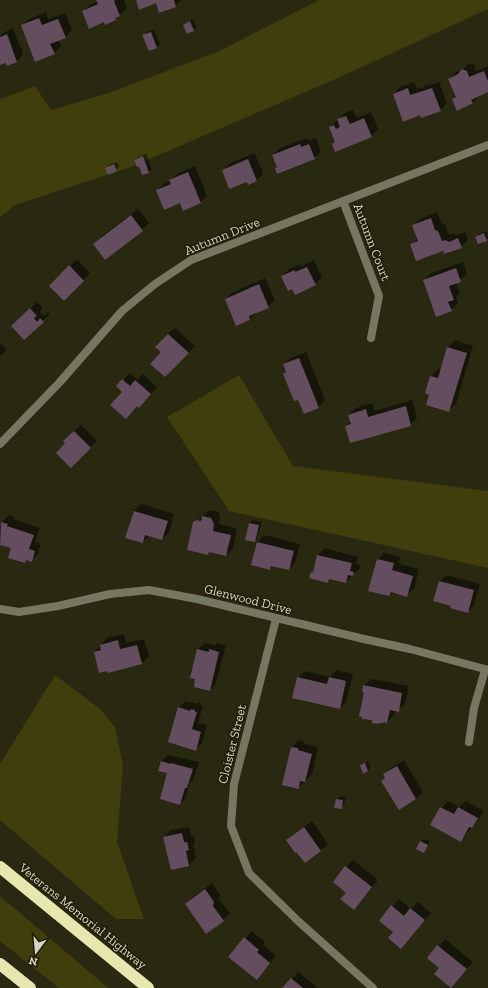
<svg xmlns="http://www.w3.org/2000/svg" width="488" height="988" font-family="'Zilla Slab',serif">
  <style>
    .green { fill: #3f3e0c }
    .shadow { fill: #0007 }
    .building { fill: #644d5e }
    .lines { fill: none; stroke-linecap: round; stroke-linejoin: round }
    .street { stroke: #767761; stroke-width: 8 }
    .highway { stroke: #e6e7af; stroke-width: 12 }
    .labels { text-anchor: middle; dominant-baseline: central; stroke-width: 3; stroke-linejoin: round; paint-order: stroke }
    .street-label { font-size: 13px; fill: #d4d5c6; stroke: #1f1f07 }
  </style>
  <rect width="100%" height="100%" fill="#292911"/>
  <g class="green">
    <path d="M 319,0 L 488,0 L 488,9 L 340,77 L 131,167 L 15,205 L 0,217 L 0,99 L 35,86 L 51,110 L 109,93 L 219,51 Z"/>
    <path d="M 239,375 L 293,466 L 488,491 L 488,568 L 229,511 L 167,417 Z"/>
    <path d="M 55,675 L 100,709 L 115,727 L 123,765 L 117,842 L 144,919 L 116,919 L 0,820 L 0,764 Z"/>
    <path d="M 0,896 L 108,988 L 59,988 L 0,941 Z"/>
  </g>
  <g class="shadow">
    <path d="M 97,0 L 124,0 L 127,8 L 115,19 L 104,21 L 83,12 L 90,5 L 98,1 Z"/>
    <path d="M 137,0 L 181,0 L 175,6 Z"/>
    <path d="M 46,12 L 48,19 L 65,13 L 72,30 L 66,37 L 58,40 L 61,46 L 54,53 L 22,26 L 29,19 Z"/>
    <path d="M 193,19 L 197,27 L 188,33 L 184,25 Z"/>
    <path d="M 13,28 L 23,54 L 17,61 L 6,62 L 0,64 L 0,36 L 5,32 Z"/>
    <path d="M 154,30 L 160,44 L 157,47 L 149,50 L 144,36 L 147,32 Z"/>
    <path d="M 470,63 L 474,64 L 476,71 L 488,66 L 488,91 L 479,96 L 473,103 L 453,99 L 456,95 L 449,79 L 456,72 L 463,69 Z"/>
    <path d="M 414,82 L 417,89 L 439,82 L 447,103 L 440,110 L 420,114 L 394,94 L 400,87 Z"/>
    <path d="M 353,110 L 357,118 L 371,112 L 378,129 L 371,136 L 336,141 L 330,127 L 345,113 Z"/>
    <path d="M 307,138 L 308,141 L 316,138 L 321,152 L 314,158 L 278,166 L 273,155 L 280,148 Z"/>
    <path d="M 255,153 L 263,174 L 256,181 L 247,181 L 223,170 L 230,163 Z"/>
    <path d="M 146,154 L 152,169 L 148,172 L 135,160 L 138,157 Z"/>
    <path d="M 117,162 L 119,167 L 116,170 L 106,168 L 109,165 Z"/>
    <path d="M 195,166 L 207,196 L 200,202 L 180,202 L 157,190 L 164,184 L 170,181 L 177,174 Z"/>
    <path d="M 138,209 L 149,223 L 142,230 L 105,258 L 94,244 L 101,237 Z"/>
    <path d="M 437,212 L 442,224 L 445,224 L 449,235 L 452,233 L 456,235 L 465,232 L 468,240 L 461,247 L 444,249 L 411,245 L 418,238 L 413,225 L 420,219 Z"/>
    <path d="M 487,231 L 488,238 L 486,240 L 476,237 L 479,234 Z"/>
    <path d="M 77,259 L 90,273 L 64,299 L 50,286 Z"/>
    <path d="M 314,260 L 322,278 L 315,284 L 292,288 L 282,276 L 289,269 L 301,264 L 301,266 Z"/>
    <path d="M 463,262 L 467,274 L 456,283 L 460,293 L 456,297 L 458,303 L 451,310 L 424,280 L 431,273 Z"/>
    <path d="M 265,278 L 275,300 L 268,307 L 257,312 L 250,319 L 236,325 L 226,299 L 232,293 Z"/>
    <path d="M 37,302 L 43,308 L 40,311 L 44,316 L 48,312 L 50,314 L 24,338 L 12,326 Z"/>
    <path d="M 175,328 L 195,346 L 182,360 L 162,352 L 168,334 Z"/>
    <path d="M 455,340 L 473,346 L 456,404 L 449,410 L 431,394 L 426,393 L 431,376 L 438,369 L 441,370 L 448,347 Z"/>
    <path d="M 0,343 L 7,350 L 0,356 Z"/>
    <path d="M 306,352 L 325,400 L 319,407 L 304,413 L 284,364 L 291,358 Z"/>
    <path d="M 130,373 L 137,380 L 143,374 L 157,387 L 146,400 L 137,405 L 117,386 Z"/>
    <path d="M 412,400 L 417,418 L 410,425 L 346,426 L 351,421 L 349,415 L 356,408 L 372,403 L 375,411 Z"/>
    <path d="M 81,425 L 97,441 L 71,467 L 67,443 L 64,441 Z"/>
    <path d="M 141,504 L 174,514 L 169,532 L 162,539 L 150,535 L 143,542 L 134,511 Z"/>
    <path d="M 210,510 L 218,512 L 220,517 L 219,524 L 237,529 L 233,548 L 226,555 L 211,551 L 208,554 L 194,523 Z"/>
    <path d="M 9,515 L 14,517 L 13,519 L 40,528 L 35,542 L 41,544 L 38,554 L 31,561 L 27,560 L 25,562 L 12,548 L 0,544 L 0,528 L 2,522 Z"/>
    <path d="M 253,520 L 262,522 L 257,538 L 254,541 L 250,523 Z"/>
    <path d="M 264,535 L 300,544 L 295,563 L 289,569 L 273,565 L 270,569 L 252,564 L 258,542 Z"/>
    <path d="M 325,548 L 358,557 L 356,564 L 360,565 L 360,568 L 346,582 L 331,578 L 328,582 L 312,572 L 315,570 L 318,555 Z"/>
    <path d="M 384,553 L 400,557 L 399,564 L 419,569 L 414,589 L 407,595 L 393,592 L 389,595 L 378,559 Z"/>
    <path d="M 446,575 L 480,584 L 474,605 L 467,612 L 452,605 L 440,582 Z"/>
    <path d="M 124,634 L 126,643 L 144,639 L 149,656 L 142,663 L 108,672 L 95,652 L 107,638 Z"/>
    <path d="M 205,643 L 215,645 L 217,643 L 226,645 L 216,683 L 210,690 L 198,649 Z"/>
    <path d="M 336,670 L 353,674 L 346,702 L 339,708 L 298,678 L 305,671 L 330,677 Z"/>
    <path d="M 371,679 L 409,686 L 405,704 L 398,710 L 395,710 L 394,715 L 387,722 L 365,692 L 364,685 Z"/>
    <path d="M 185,701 L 197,704 L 198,702 L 201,703 L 201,705 L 203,706 L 198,723 L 207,725 L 202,743 L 195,750 L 179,707 Z"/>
    <path d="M 299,740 L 305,742 L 304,744 L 318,747 L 312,774 L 298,788 L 283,784 L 292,747 Z"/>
    <path d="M 168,755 L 199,762 L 193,780 L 190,783 L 186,797 L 180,804 L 168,773 L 161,762 Z"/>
    <path d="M 404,760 L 423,792 L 416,799 L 399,809 L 382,781 L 386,777 L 384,774 L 391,768 Z"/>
    <path d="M 368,761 L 371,767 L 368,771 L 361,766 Z"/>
    <path d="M 340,796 L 346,797 L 344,805 L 341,808 L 337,800 Z"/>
    <path d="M 448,801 L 459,807 L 466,801 L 484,811 L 478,820 L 461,840 L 441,808 Z"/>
    <path d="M 312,821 L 328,844 L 321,850 L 305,862 L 287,840 L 294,834 Z"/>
    <path d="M 189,827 L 191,836 L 194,836 L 195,843 L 193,845 L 196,858 L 189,865 L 164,837 L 171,830 Z"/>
    <path d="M 424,839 L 430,841 L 424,851 L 421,842 Z"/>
    <path d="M 353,860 L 378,880 L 354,909 L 346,867 Z"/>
    <path d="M 212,883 L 220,895 L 219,899 L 230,913 L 223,920 L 207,932 L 186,904 L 193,897 Z"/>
    <path d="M 399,899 L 411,909 L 418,902 L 431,913 L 408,941 L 380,921 Z"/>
    <path d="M 252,931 L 265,942 L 263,945 L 276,956 L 257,979 L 229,957 Z"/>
    <path d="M 445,939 L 473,962 L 451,987 L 440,967 L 428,958 Z"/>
    <path d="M 298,972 L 318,988 L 284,988 Z"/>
  </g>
  <g class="building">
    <path d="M 96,0 L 115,0 L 114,1 L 120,16 L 115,18 L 116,20 L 105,25 L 104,22 L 89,29 L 82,11 L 98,4 Z"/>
    <path d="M 136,0 L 174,0 L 176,7 L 159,13 L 156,3 L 139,10 Z"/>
    <path d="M 39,18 L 42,25 L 58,19 L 66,38 L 50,44 L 55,54 L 35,62 L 21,25 Z"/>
    <path d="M 190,21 L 194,31 L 187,34 L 183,25 Z"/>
    <path d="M 151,32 L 157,48 L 149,51 L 142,35 Z"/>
    <path d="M 7,34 L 17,62 L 7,66 L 6,63 L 0,65 L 0,37 Z"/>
    <path d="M 462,69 L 467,71 L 469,77 L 484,71 L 488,81 L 488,92 L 471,100 L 473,103 L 457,111 L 452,99 L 456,97 L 448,79 L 458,74 L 460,71 Z"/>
    <path d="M 408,88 L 410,95 L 432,88 L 441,111 L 421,118 L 420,115 L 403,122 L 393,94 Z"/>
    <path d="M 346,116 L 350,124 L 364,118 L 372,137 L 335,152 L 332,144 L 335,142 L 329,127 L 334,125 L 336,129 L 340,127 L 337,119 Z"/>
    <path d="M 300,144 L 301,147 L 309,144 L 315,159 L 277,174 L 275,168 L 277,167 L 272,155 Z"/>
    <path d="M 143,156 L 149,173 L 142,175 L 139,167 L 137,167 L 134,160 Z"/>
    <path d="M 248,159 L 257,181 L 248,185 L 247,182 L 229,189 L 222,170 Z"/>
    <path d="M 114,164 L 117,171 L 108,175 L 105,168 Z"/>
    <path d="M 188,172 L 201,203 L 183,211 L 180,203 L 164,210 L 156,190 L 171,184 L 169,180 Z"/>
    <path d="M 131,215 L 143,231 L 105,260 L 93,244 Z"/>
    <path d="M 431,218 L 435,230 L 438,231 L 442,241 L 445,240 L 449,242 L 458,238 L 462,248 L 444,254 L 443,251 L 416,261 L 410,244 L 418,241 L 412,225 Z"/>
    <path d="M 484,233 L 487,241 L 478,244 L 475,237 Z"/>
    <path d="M 69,265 L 84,281 L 64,301 L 49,286 Z"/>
    <path d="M 307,267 L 316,285 L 295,295 L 292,289 L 288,291 L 281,276 L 295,270 L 295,272 Z"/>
    <path d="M 456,268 L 461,282 L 449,286 L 454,300 L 448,302 L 452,311 L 436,317 L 423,280 Z"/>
    <path d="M 259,284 L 269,308 L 249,316 L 250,320 L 236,326 L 225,299 Z"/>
    <path d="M 30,308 L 37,316 L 34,318 L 37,322 L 40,318 L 44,322 L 24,340 L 11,326 Z"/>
    <path d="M 168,334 L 189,353 L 165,377 L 150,364 L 161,352 L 155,347 Z"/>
    <path d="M 447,347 L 467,353 L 449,412 L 426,405 L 429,395 L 425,393 L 430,376 L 438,378 Z"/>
    <path d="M 299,358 L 319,408 L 304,414 L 298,400 L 294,401 L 283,374 L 286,372 L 283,364 Z"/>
    <path d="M 122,379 L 130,386 L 135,380 L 151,394 L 139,408 L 137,406 L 126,419 L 110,405 L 122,392 L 116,386 Z"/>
    <path d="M 406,406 L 411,426 L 350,443 L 345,426 L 351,424 L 348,415 L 366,409 L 368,417 Z"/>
    <path d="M 74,431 L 91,448 L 71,468 L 56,453 L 65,443 L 63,441 Z"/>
    <path d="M 134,511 L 168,521 L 162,540 L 145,535 L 143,543 L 125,538 Z"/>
    <path d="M 202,516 L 211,518 L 214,524 L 213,531 L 231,535 L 226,556 L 209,552 L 208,555 L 187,550 L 193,522 L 197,520 L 201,521 Z"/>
    <path d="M 1,522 L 8,524 L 7,526 L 34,535 L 29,549 L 35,551 L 32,562 L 26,560 L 25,563 L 8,558 L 11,548 L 0,545 Z"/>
    <path d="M 249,523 L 259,525 L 255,542 L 245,540 Z"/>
    <path d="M 257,542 L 294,551 L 289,570 L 271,566 L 270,570 L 251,565 Z"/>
    <path d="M 317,555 L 352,563 L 350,571 L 354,572 L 353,576 L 348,575 L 346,583 L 329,579 L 328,583 L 309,578 L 311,572 L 313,572 Z"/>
    <path d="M 377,559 L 394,563 L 392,570 L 413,576 L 407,597 L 391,592 L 389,596 L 368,591 Z"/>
    <path d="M 439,581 L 474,590 L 468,613 L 450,608 L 451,606 L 433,601 Z"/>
    <path d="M 118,640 L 120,649 L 137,645 L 142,664 L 108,673 L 107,671 L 99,673 L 94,652 L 101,650 L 100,645 Z"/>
    <path d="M 197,649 L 209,652 L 209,649 L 219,652 L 210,691 L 194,687 L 195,679 L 190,678 Z"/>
    <path d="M 297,677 L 327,684 L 329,677 L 346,681 L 340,709 L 292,698 Z"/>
    <path d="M 363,685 L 402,693 L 399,712 L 390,710 L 387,723 L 384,722 L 383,723 L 379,723 L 378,724 L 372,723 L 372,720 L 362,719 L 362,717 L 359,716 L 364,693 L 362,692 Z"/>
    <path d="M 178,707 L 190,711 L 191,709 L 195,710 L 195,712 L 197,712 L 192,729 L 201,732 L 196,751 L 168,742 Z"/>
    <path d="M 291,747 L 298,748 L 298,750 L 312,754 L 305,782 L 300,781 L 299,789 L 282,785 Z"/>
    <path d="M 161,761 L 171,764 L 171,763 L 193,769 L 187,788 L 185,788 L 180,805 L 160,799 L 167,773 L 158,771 Z"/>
    <path d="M 365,763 L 368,771 L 363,774 L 360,765 Z"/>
    <path d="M 397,766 L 416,799 L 399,810 L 381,781 L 385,778 L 383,774 Z"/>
    <path d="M 336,799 L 343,800 L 342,809 L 334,808 Z"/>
    <path d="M 440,807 L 454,814 L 458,807 L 478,818 L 472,828 L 469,827 L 461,842 L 430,825 Z"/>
    <path d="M 304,827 L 321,851 L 305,863 L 296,852 L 295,853 L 286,840 Z"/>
    <path d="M 182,833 L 184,842 L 187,842 L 189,850 L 186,851 L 189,866 L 171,870 L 163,837 Z"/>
    <path d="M 420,841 L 428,845 L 424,853 L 416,849 Z"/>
    <path d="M 345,866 L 372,887 L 354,910 L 340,899 L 346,893 L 333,882 Z"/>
    <path d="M 205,889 L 214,902 L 213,906 L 224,921 L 206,934 L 185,904 Z"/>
    <path d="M 391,905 L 404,916 L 410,908 L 425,920 L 401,949 L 388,938 L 393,932 L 379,921 Z"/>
    <path d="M 244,937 L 259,950 L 257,952 L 270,963 L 257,980 L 228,957 Z"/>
    <path d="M 437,945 L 467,969 L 451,988 L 434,974 L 439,968 L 427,958 Z"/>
    <path d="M 291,978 L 303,988 L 282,988 Z"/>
  </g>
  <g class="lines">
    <g class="street">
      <path d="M 343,201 L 379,296 L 371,338"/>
      <path d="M 0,444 L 59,383 L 122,311 L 155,284 L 191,260 L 488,145"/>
      <path d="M 0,609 L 19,612 L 58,606 L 110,594 L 149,590 L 197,599 L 364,639 L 410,649 L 488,670"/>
      <path d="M 276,619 L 234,784 L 231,826 L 249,873 L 298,921 L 373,988"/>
      <path d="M 469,742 L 474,708 L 485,670"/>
    </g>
    <g class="highway">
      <path d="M 0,867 L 148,988"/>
      <path d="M 0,964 L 30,988"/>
    </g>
  </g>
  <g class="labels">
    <g class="street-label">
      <text transform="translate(222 236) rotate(-22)">Autumn Drive</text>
      <text transform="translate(372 242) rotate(69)">Autumn Court</text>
      <text transform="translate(248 599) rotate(14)">Glenwood Drive</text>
      <text transform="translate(232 744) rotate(-76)">Cloister Street</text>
      <text transform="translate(83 916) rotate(39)">Veterans Memorial Highway</text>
    </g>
  </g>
  <g transform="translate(36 952) rotate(196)" stroke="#1f1f07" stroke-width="3" paint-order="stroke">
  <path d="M0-3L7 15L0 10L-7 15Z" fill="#d4d5c6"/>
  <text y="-6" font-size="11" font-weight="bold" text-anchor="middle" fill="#d4d5c6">N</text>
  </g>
</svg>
